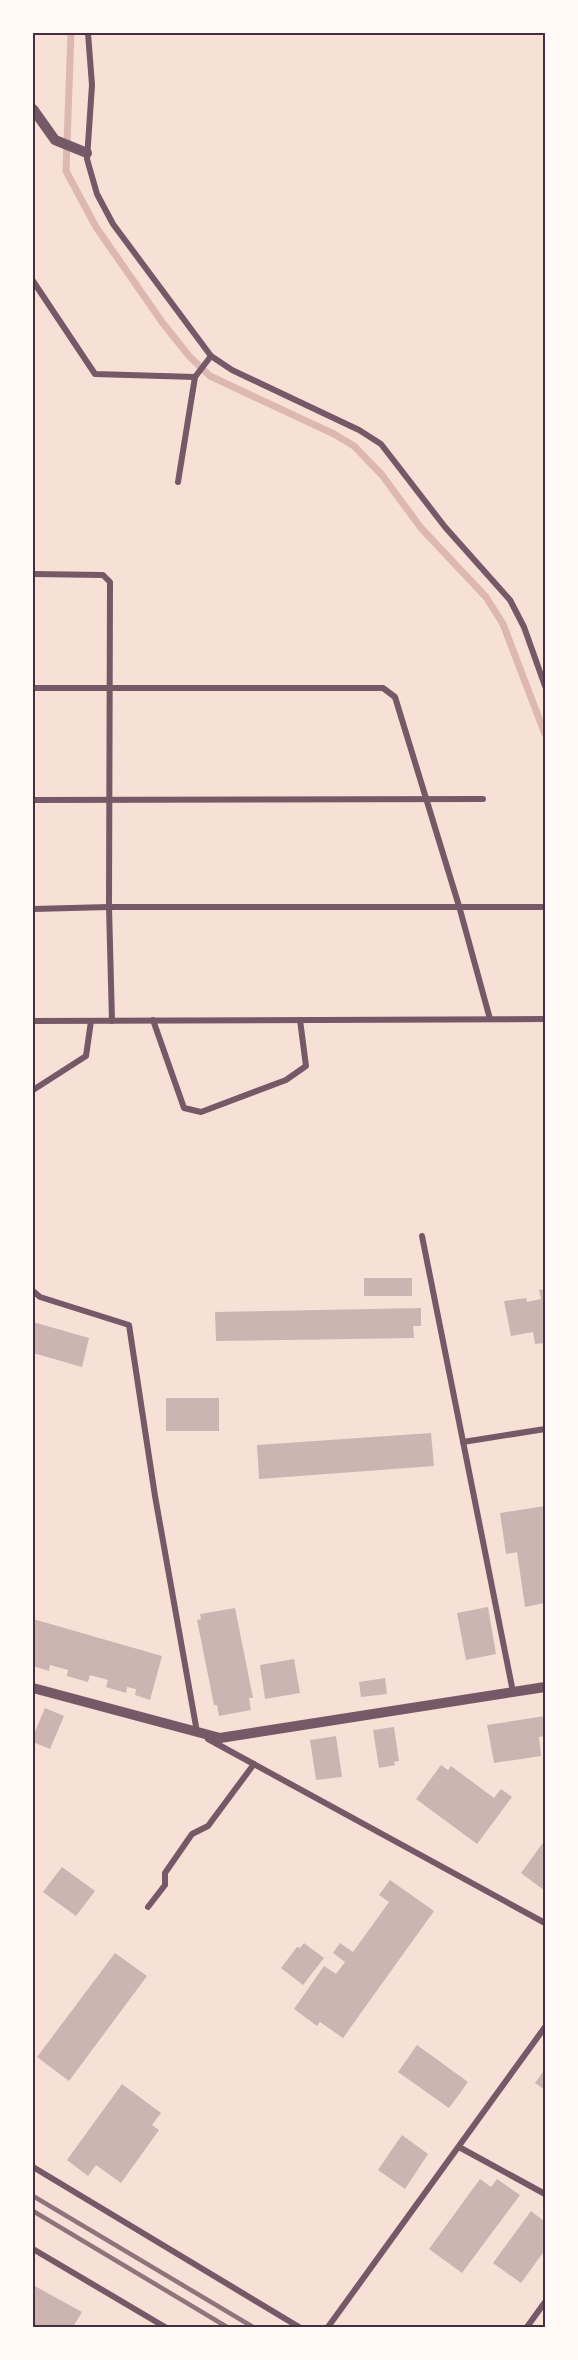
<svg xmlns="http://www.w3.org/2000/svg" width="578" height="2360" font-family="'IBM Plex Sans',sans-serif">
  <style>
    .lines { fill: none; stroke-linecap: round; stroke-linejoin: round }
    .stream { stroke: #dcb8b0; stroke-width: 7 }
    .building { fill: #ccb4b1 }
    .minor { stroke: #755966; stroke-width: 6 }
    .tertiary { stroke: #755966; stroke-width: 10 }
    .rail { stroke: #8f747c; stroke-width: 4.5 }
    .neatline { fill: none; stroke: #4a2c40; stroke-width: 2 }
  </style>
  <rect width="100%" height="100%" fill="#f7e1d7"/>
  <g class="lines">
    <path class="stream" d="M 71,33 L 66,171 L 96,227 L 162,322 L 189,356 L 210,376 L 334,434 L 354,446 L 382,475 L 421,528 L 486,597 L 503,624 L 545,734"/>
  </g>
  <g class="building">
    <rect x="364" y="1278" width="48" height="18"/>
    <path d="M 545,1289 L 545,1343 L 535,1344 L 533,1332 L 511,1336 L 504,1301 L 526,1298 L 527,1302 L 541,1299 L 539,1290 Z"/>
    <path d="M 421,1308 L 421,1326 L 413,1326 L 414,1338 L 216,1341 L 215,1312 Z"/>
    <path d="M 33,1322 L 89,1338 L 82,1367 L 33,1353 Z"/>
    <rect x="166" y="1398" width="53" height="33"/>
    <path d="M 431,1433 L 434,1466 L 259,1479 L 257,1445 Z"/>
    <path d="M 545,1506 L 545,1603 L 525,1607 L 517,1552 L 506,1554 L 500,1513 Z"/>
    <path d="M 488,1607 L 496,1654 L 466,1660 L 457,1613 Z"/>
    <path d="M 235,1608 L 253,1698 L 249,1698 L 251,1710 L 219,1716 L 217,1705 L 214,1705 L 197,1620 L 201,1619 L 200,1614 Z"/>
    <path d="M 33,1619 L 162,1656 L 150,1700 L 135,1695 L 136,1689 L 127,1687 L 126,1693 L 106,1687 L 108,1680 L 90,1675 L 88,1682 L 67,1676 L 68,1670 L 50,1665 L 49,1671 L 33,1666 Z"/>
    <path d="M 294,1659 L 300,1693 L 265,1699 L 260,1665 Z"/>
    <path d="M 385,1678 L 387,1694 L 361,1697 L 359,1682 Z"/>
    <path d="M 45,1708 L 64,1716 L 50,1749 L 33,1742 L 33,1736 Z"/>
    <path d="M 545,1716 L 545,1736 L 539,1737 L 541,1756 L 494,1763 L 487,1725 Z"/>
    <path d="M 394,1727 L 399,1761 L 394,1762 L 395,1765 L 379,1768 L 373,1730 Z"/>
    <path d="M 336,1736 L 342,1777 L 316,1780 L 310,1740 Z"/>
    <path d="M 441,1765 L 448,1770 L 451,1766 L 494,1798 L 501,1789 L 512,1797 L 477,1844 L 416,1799 Z"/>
    <path d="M 545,1840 L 545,1891 L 521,1873 Z"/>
    <path d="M 62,1867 L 95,1891 L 76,1916 L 43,1892 Z"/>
    <path d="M 390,1880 L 434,1911 L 343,2038 L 320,2022 L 317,2026 L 294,2009 L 324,1966 L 336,1974 L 345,1962 L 333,1953 L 340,1943 L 353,1952 L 389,1902 L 379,1895 Z"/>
    <path d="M 304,1943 L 324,1958 L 303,1985 L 281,1968 L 297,1947 L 300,1948 Z"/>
    <path d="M 115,1953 L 147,1976 L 69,2081 L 37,2057 Z"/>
    <path d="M 417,2045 L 468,2082 L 449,2108 L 398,2072 Z"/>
    <path d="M 545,2069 L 545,2090 L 535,2083 Z"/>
    <path d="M 122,2084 L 161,2113 L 152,2125 L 159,2130 L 121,2183 L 96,2165 L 88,2176 L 67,2160 Z"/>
    <path d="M 402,2135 L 428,2154 L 405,2189 L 378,2170 Z"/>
    <path d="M 480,2179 L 491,2187 L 497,2179 L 520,2195 L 462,2273 L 429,2249 Z"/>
    <path d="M 531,2211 L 545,2222 L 545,2250 L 521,2283 L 493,2263 Z"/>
    <path d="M 33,2285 L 82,2312 L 73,2327 L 33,2327 Z"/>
  </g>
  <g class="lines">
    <g class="minor">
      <path d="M 88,33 L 92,85 L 87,159 L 97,194 L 113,224 L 211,356 L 232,370 L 359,430 L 381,444 L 445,527 L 510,600 L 524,627 L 545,686"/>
      <path d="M 33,281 L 95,374 L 195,377 L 211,356"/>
      <path d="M 178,482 L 195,377"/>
      <path d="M 33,574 L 103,575 L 110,582 L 109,907 L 112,1021"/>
      <path d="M 33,688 L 383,688 L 395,697 L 459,906 L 490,1019"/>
      <path d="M 33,800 L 483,799"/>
      <path d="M 33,909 L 109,907 L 545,907"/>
      <path d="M 153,1020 L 184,1108 L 201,1112 L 286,1080 L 306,1066 L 300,1020"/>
      <path d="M 33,1021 L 545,1019"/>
      <path d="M 33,1090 L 86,1056 L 91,1021"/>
      <path d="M 422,1236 L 513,1692"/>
      <path d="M 33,1291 L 40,1297 L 129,1325 L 155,1496 L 197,1732"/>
      <path d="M 463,1442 L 545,1429"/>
      <path d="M 208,1739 L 545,1923"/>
      <path d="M 148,1907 L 165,1885 L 165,1873 L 192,1834 L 208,1826 L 254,1764"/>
      <path d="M 459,2147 L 545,2194"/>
      <path d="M 33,2167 L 299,2327"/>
      <path d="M 33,2249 L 165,2327"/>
      <path d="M 328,2327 L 545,2027"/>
      <path d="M 527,2327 L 545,2302"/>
    </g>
    <g class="tertiary">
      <path d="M 33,109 L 55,140 L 87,153"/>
      <path d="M 33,1688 L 220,1738 L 545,1687"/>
    </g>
    <g class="rail">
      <path d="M 33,2196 L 253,2327"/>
      <path d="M 33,2211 L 227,2327"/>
    </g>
  </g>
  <rect width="578" height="2360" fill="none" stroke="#fffaf5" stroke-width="69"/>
  <rect x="34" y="34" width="510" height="2292" class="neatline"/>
</svg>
